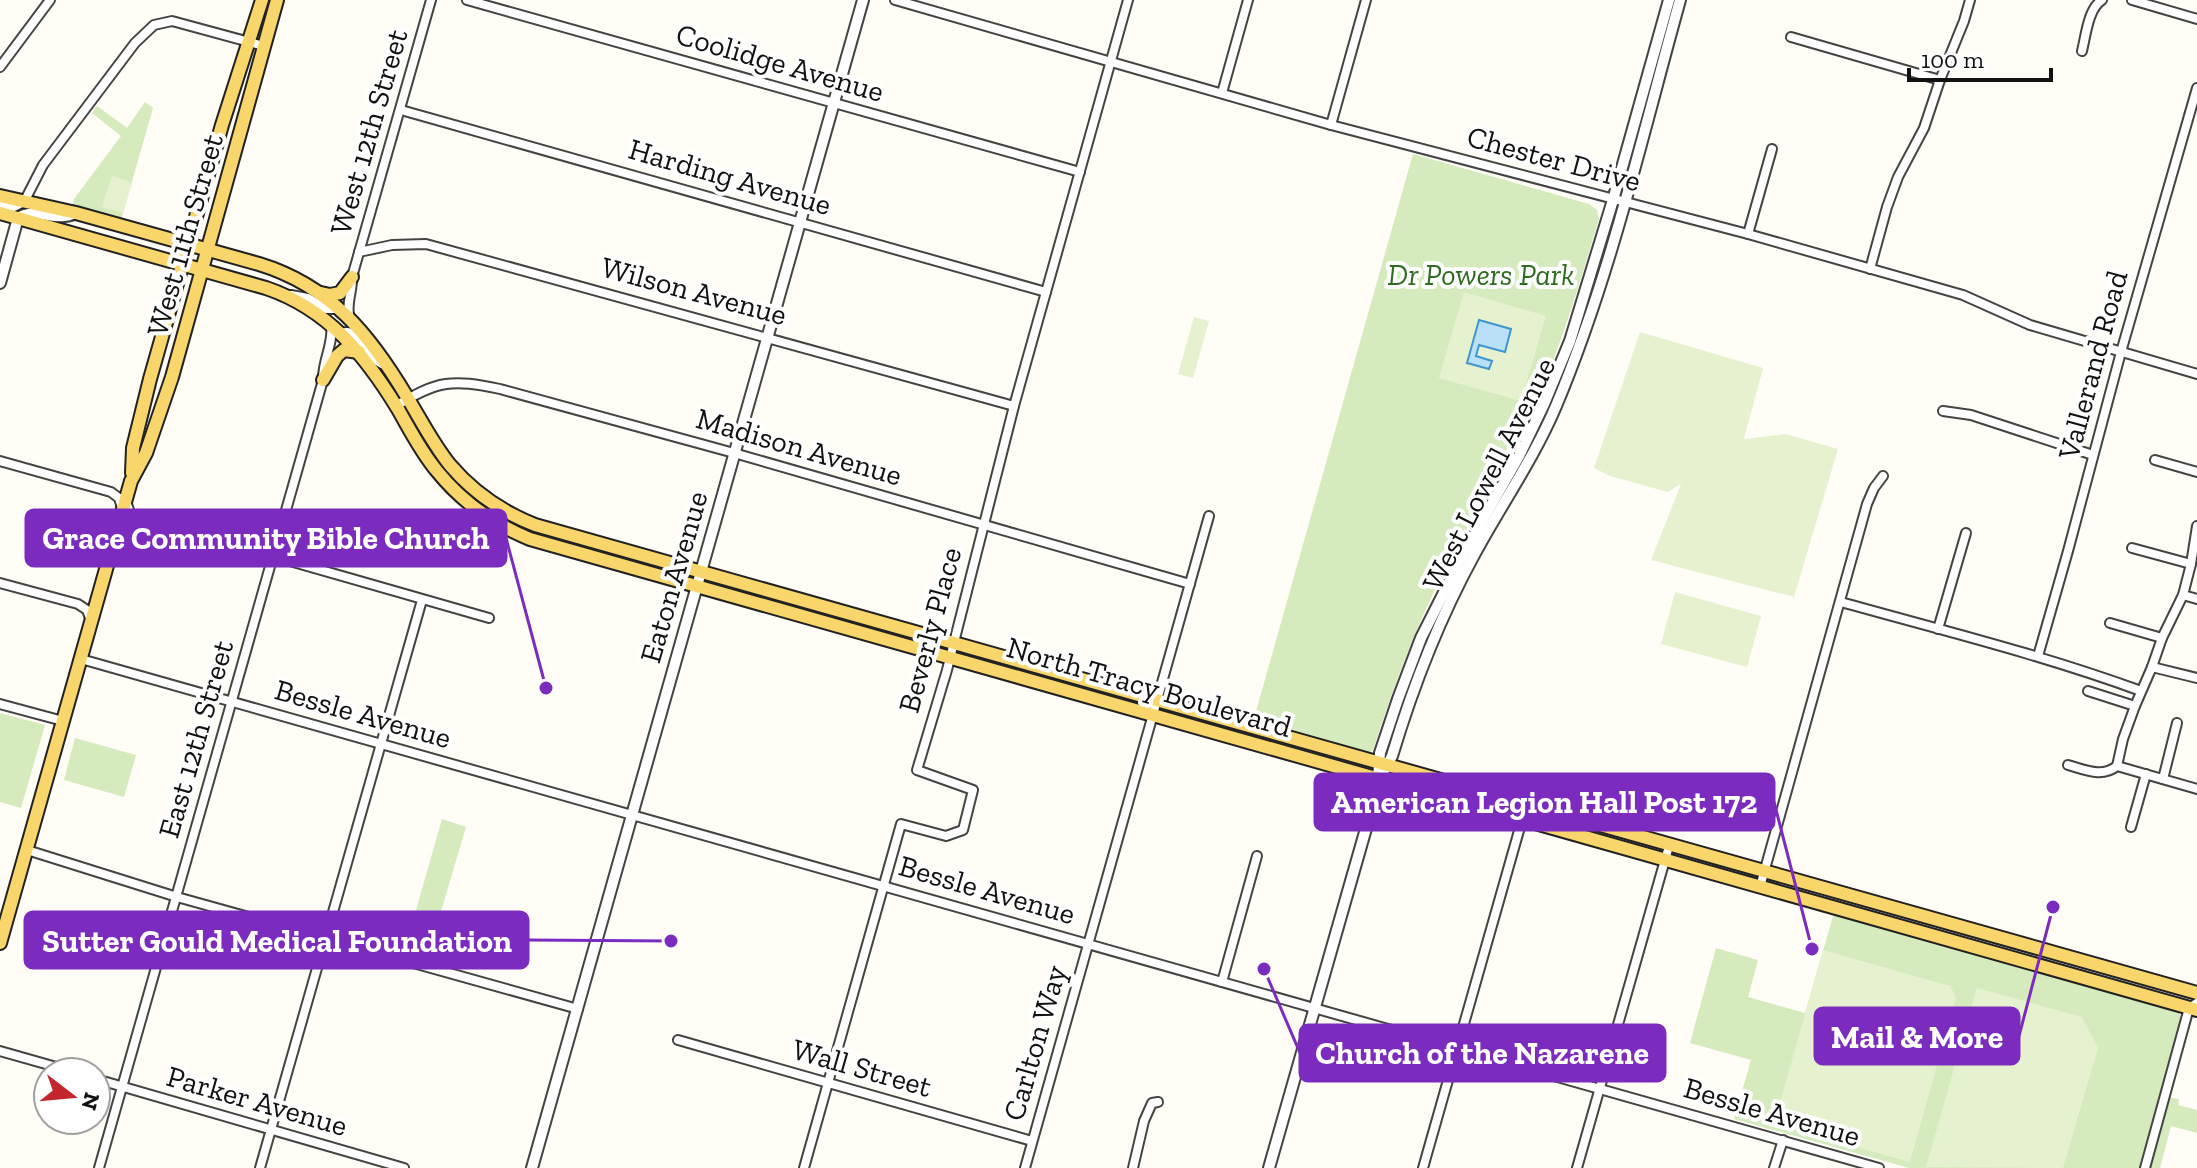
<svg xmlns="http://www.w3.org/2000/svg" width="2197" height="1168" font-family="'Zilla Slab',serif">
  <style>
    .green { fill: #d5ebbd }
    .pitch { fill: #e6f2cf }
    .water { fill: #b9e0f7; stroke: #3f96cf; stroke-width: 2 }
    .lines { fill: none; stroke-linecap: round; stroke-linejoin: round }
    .minor-casing { stroke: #444; stroke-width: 12 }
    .tertiary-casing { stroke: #444; stroke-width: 14 }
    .primary-casing { stroke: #222; stroke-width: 16 }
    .minor { stroke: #fff; stroke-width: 8 }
    .tertiary { stroke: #fff; stroke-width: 10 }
    .primary { stroke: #f9d66b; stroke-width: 12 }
    .labels { text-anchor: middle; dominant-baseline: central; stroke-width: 8; stroke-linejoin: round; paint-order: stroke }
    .street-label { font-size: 30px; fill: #111; stroke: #fff }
    .park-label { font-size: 30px; font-style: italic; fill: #2f6b1f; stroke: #fff }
    .leader { fill: none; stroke: #7b2cbf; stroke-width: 3 }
    .callout-dot { fill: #7b2cbf; stroke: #fff; stroke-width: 3 }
    .callout { fill: #7b2cbf; stroke: #7b2cbf; stroke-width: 3 }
    .callout-label { font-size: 32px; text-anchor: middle; font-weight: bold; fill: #fff }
  </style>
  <rect width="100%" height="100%" fill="#fffdf5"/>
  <g class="green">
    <path d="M 145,102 L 153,108 L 121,220 L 72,206 L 74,199 L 121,136 L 92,113 L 97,106 L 127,128 Z"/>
    <path d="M 1413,154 L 1589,204 L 1597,210 L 1599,219 C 1579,285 1560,352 1530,414 C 1505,468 1472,517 1445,569 C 1415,628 1393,688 1373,750 L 1366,754 L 1253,722 Z"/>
    <path d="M 0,713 L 45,725 L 21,808 L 0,802 Z"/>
    <path d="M 75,738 L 136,755 L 124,797 L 64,780 Z"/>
    <path d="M 442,819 L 466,827 L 429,952 L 406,945 Z"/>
    <path d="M 1834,913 L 2177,1011 L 2180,1014 L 2180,1020 L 2190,1023 L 2167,1097 L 2179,1099 L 2178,1105 L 2197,1110 L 2197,1133 L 2171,1126 L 2160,1168 L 1909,1168 L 1734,1119 L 1751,1060 L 1690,1043 L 1716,948 L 1758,960 L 1748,997 L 1805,1013 Z"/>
  </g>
  <g class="pitch">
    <path d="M 112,176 L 128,181 L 132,184 L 123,213 L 102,207 Z"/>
    <path d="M 1464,292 L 1546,316 L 1521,401 L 1439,378 Z"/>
    <path d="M 1194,317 L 1209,321 L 1193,378 L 1178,374 Z"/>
    <path d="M 1640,332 L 1763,368 L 1744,439 L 1786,434 L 1838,449 L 1794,597 L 1651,560 L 1681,484 L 1668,492 L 1610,476 L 1594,468 Z"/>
    <path d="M 1675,592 L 1761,616 L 1747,667 L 1661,644 Z"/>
    <path d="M 1823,950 L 1950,986 L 1956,997 L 1910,1162 L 1774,1124 Z"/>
    <path d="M 1977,988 L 2082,1017 L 2098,1048 L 2063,1168 L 1926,1167 Z"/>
  </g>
  <path class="water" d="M 1479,320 L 1511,329 L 1505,352 L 1479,345 L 1476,356 L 1492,361 L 1489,369 L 1467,363 Z"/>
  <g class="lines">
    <defs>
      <g id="minor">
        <path d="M 467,0 L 1080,172"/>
        <path d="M 895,0 L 1331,125 L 1748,234 L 1963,295 L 2030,325 L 2197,374"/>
        <path d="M 2132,0 L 2197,19"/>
        <path d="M 1791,37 L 1940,80"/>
        <path d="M 2082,51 C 2086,35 2088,9 2102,0"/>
        <path d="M 0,67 L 50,0"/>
        <path d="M 1222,93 L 1248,0"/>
        <path d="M 401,110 L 1046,292"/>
        <path d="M 1331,125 L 1366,0"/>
        <path d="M 0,205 L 14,207 L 24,202 L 43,165 L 135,43 L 154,25 L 172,21 L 264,46"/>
        <path d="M 1748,234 L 1772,149"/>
        <path d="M 359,252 L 392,245 L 426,244 L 1014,406"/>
        <path d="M 1870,269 L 1887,207 L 1898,177 L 1924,128 L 1940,80 L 1964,21 L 1970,0"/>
        <path d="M 291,295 L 308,298 L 326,309 L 338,309"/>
        <path d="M 350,319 C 345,305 353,291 352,277 L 431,0"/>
        <path d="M 338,333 L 347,332 L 352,333 L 374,359 L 382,364"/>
        <path d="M 396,406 C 438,380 452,379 500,389 L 734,453 L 1190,584"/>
        <path d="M 1943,411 L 1971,415 L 2093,455"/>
        <path d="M 2155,460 L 2197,472"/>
        <path d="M 0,461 L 111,492 L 119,498 L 122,508"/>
        <path d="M 126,501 L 130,513 L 139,518 L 489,618"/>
        <path d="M 2132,548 L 2191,564"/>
        <path d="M 0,583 L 78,604 L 87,610 L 91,621"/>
        <path d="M 2183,595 L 2197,599"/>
        <path d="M 1841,602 C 1941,630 2043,655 2141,691"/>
        <path d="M 2110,623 L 2162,638"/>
        <path d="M 1938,629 L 1966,533"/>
        <path d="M 2038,656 L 2068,551 L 2121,352 L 2197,88"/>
        <path d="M 81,659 L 1879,1168"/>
        <path d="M 2152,667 L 2197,678"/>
        <path d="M 2088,691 L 2135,706"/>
        <path d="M 0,704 L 63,721"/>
        <path d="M 2068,765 C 2086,770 2102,778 2117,766"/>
        <path d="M 2117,766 L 2123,739 L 2135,706 L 2152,667 L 2162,638 L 2183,595 L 2191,564 L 2197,526"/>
        <path d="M 2117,766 L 2197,789"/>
        <path d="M 2163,779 L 2177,723"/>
        <path d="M 2131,827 L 2146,774"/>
        <path d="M 27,850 L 177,897 L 578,1009"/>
        <path d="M 1760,887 L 1867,504 L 1874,488 L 1883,476"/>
        <path d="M 1222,982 L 1257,856"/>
        <path d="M 678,1040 L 1032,1141"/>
        <path d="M 0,1051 L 74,1072"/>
        <path d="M 96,1079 L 404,1168"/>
        <path d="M 99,1168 L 323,380 C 322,361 334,344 331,325"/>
        <path d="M 260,1168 L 422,600"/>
        <path d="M 804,1168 L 901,824 L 946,836 L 963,830 L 973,790 L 917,770 L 947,670 L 1014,406 L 1128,0"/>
        <path d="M 1025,1168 L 1209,516"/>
        <path d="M 1133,1168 L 1144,1121 L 1152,1103 L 1158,1102"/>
        <path d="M 1423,1168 L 1526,806"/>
        <path d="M 1577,1168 L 1669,846"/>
        <path d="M 1774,1168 L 1783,1140"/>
        <path d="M 2145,1168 L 2189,1008 L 2197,1003"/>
      </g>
      <g id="tertiary">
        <path d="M 0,283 L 18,218 C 38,206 53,223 76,213"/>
        <path d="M 1384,771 L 1392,756 C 1413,686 1439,619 1474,555 C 1501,505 1534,458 1556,406 C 1611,275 1642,136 1680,0"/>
        <path d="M 532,1168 L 863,0"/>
        <path d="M 1269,1168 L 1377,790 L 1380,753 L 1398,699 L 1421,638 L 1463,555 L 1519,456 L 1544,404 L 1570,341 L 1613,200 L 1669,0"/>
      </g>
      <g id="primary">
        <path d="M 0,196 L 76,213 L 259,264 C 331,286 370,335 407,397 C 421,420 433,444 450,465 C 473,492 502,512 535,525 L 2197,993"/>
        <path d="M 0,213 L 266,288 C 328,309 365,355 398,409 C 410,430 421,452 437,471 C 462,502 493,524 530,539 L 2197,1010"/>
        <path d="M 321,293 L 330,295 L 340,293 L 352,277"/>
        <path d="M 323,380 L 337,356 L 344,350 L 359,352"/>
        <path d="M 132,473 L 133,448 L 150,379 L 222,125 L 262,0"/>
        <path d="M 0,943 L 131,481 L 146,453 L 172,377 L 277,0"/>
      </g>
    </defs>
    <use href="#minor" class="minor-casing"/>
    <use href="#tertiary" class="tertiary-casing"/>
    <use href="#primary" class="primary-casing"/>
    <use href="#minor" class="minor"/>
    <use href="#tertiary" class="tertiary"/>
    <use href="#primary" class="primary"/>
  </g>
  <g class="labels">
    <g class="street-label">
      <text transform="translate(780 63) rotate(16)">Coolidge Avenue</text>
      <text transform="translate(369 132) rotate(-74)">West 12th Street</text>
      <text transform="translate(1554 159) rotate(15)">Chester Drive</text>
      <text transform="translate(730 177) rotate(16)">Harding Avenue</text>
      <text transform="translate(185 235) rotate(-74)">West 11th Street</text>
      <text transform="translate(694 291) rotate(15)">Wilson Avenue</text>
      <text transform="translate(2093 365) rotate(-75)">Vallerand Road</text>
      <text transform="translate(799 447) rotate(16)">Madison Avenue</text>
      <text transform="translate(1489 474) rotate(-63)">West Lowell Avenue</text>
      <text transform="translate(674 577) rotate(-74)">Eaton Avenue</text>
      <text transform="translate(930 630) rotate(-75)">Beverly Place</text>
      <text transform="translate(1149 687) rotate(16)">North Tracy Boulevard</text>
      <text transform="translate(363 714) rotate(16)">Bessle Avenue</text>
      <text transform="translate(196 739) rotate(-74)">East 12th Street</text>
      <text transform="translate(987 890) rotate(16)">Bessle Avenue</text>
      <text transform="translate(1035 1043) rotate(-74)">Carlton Way</text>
      <text transform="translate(862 1068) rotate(16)">Wall Street</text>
      <text transform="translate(257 1101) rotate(16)">Parker Avenue</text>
      <text transform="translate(1772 1112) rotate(16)">Bessle Avenue</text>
    </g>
    <g class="park-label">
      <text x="1481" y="275">Dr Powers Park</text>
    </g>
  </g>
  <path class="leader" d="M546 688L506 538M1812 949L1774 802M671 941L528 940M2053 907L2019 1036M1264 969L1300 1053"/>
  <g class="callout-dot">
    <circle cx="546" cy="688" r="8"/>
    <circle cx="1812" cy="949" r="8"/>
    <circle cx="671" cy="941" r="8"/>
    <circle cx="2053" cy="907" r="8"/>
    <circle cx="1264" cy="969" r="8"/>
  </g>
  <g class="callout">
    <rect x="26" y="510" width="480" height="56" rx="8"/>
    <rect x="1315" y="774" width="459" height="56" rx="8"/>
    <rect x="25" y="912" width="503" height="56" rx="8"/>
    <rect x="1815" y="1008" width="204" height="56" rx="8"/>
    <rect x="1300" y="1025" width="365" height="56" rx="8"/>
  </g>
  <g class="callout-label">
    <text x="266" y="549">Grace Community Bible Church</text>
    <text x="1544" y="813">American Legion Hall Post 172</text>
    <text x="277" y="952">Sutter Gould Medical Foundation</text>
    <text x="1917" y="1048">Mail &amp; More</text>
    <text x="1482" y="1064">Church of the Nazarene</text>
  </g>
  <g transform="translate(72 1096) rotate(106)"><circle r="38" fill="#ffffff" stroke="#a0a0a0" stroke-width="2"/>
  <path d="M0-6L14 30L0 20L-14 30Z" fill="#c4262e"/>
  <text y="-12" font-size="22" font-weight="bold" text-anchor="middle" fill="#111111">N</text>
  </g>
  <path d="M1909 68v12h142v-12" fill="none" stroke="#111111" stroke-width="4"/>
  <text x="1921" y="68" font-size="24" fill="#111111" stroke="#ffffff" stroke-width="6" paint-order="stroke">100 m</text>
</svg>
